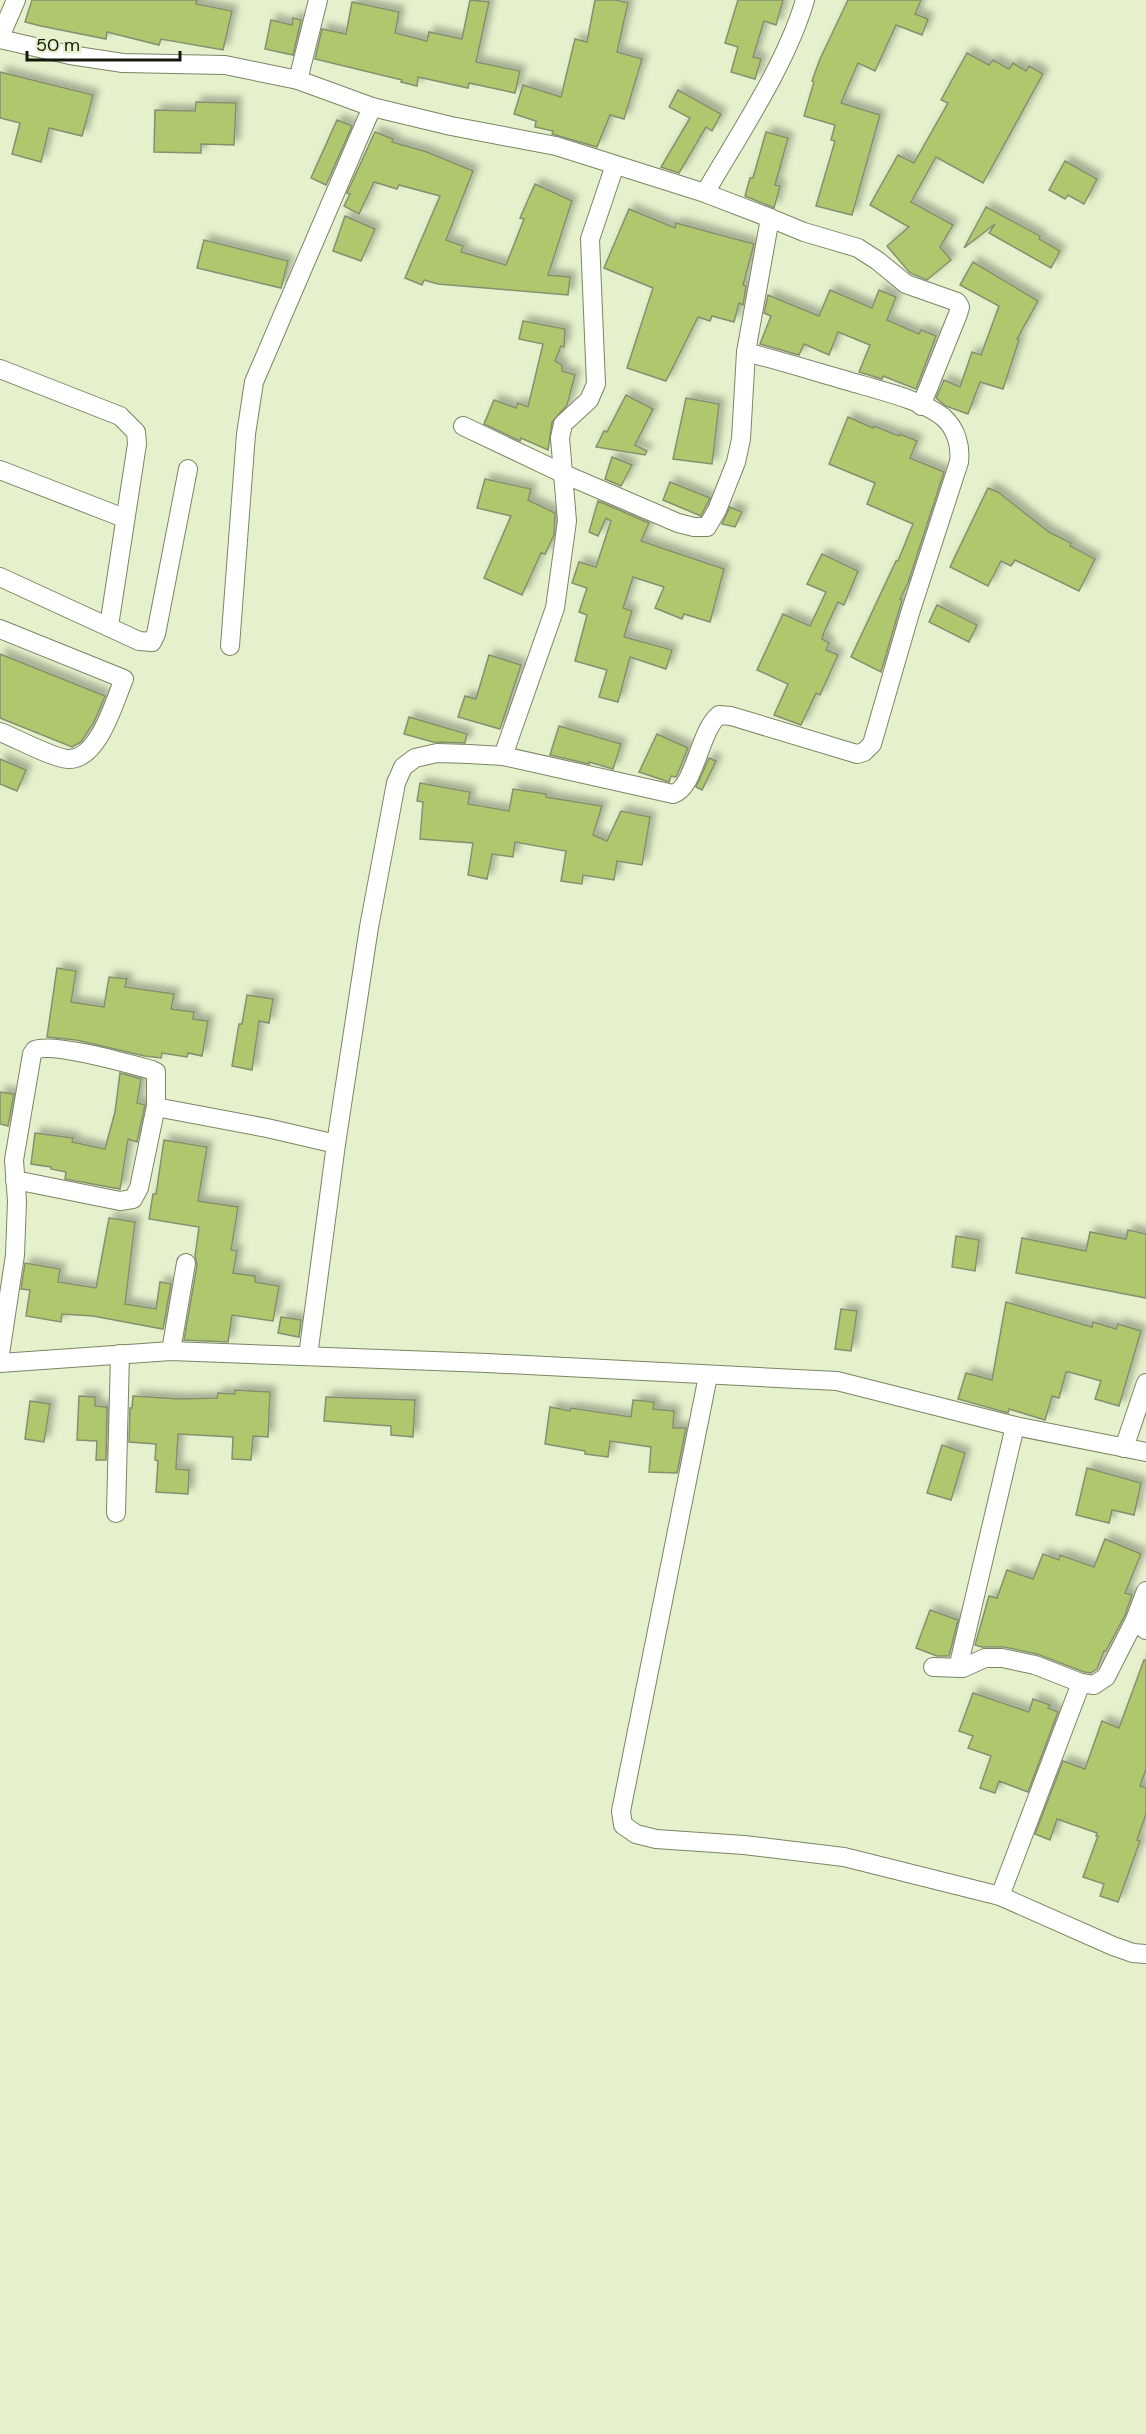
<svg xmlns="http://www.w3.org/2000/svg" width="1146" height="2434" font-family="'DM Sans',sans-serif">
  <style>
    .building { fill: #b0c86d; stroke: #86906f; stroke-width: 1.5; filter: url(#shadow) }
    .lines { fill: none; stroke-linecap: round; stroke-linejoin: round }
    .street-casing { stroke: #7b8564; stroke-width: 20 }
    .street { stroke: #fff; stroke-width: 18 }
  </style>
  <defs>
    <filter id="shadow"><feDropShadow dx="5.5" dy="-5.5" stdDeviation="3" flood-color="#0004"/></filter>
  </defs>
  <rect width="100%" height="100%" fill="#e5f1cc"/>
  <g class="building">
    <path d="M 32,0 L 197,0 L 196,4 L 232,11 L 223,50 L 161,39 L 159,45 L 107,32 L 106,39 L 41,26 L 25,22 Z"/>
    <path d="M 470,0 L 489,2 L 476,62 L 520,71 L 515,93 L 469,83 L 468,88 L 418,77 L 417,86 L 401,82 L 402,80 L 315,59 L 322,29 L 346,34 L 352,2 L 399,12 L 395,33 L 427,41 L 429,32 L 462,39 Z"/>
    <path d="M 595,0 L 616,0 L 628,3 L 617,52 L 642,59 L 624,119 L 610,115 L 597,147 L 552,134 L 553,131 L 535,127 L 536,121 L 514,114 L 523,85 L 561,97 L 575,39 L 587,42 Z"/>
    <path d="M 738,0 L 783,0 L 776,25 L 764,21 L 753,57 L 761,59 L 755,79 L 731,72 L 738,47 L 725,43 Z"/>
    <path d="M 848,0 L 921,0 L 915,14 L 928,19 L 922,35 L 896,25 L 875,71 L 858,63 L 841,103 L 880,115 L 852,215 L 816,206 L 835,141 L 831,140 L 835,125 L 804,116 L 814,82 L 812,81 L 820,59 Z"/>
    <path d="M 293,18 L 301,20 L 293,55 L 265,49 L 271,20 L 292,25 Z"/>
    <path d="M 967,53 L 989,65 L 993,60 L 1009,69 L 1013,63 L 1026,71 L 1029,66 L 1043,74 L 983,183 L 936,157 L 911,202 L 953,225 L 940,247 L 951,260 L 927,280 L 910,273 L 887,246 L 909,227 L 870,205 L 898,155 L 914,163 L 948,103 L 941,100 Z"/>
    <path d="M 0,72 L 93,95 L 82,136 L 49,128 L 41,162 L 12,154 L 20,123 L 0,118 Z"/>
    <path d="M 678,90 L 721,114 L 712,131 L 706,127 L 679,173 L 661,167 L 690,118 L 669,107 Z"/>
    <path d="M 196,102 L 236,103 L 234,145 L 201,144 L 201,153 L 154,152 L 155,110 L 195,111 Z"/>
    <path d="M 337,120 L 352,126 L 326,185 L 311,178 Z"/>
    <path d="M 375,132 L 393,139 L 392,142 L 427,152 L 473,171 L 446,240 L 463,246 L 461,252 L 506,265 L 524,219 L 520,218 L 535,184 L 572,201 L 548,275 L 570,277 L 568,295 L 438,284 L 424,280 L 422,285 L 405,278 L 440,196 L 399,185 L 397,189 L 374,182 L 359,214 L 344,206 L 350,194 L 347,193 Z"/>
    <path d="M 766,132 L 788,138 L 775,185 L 780,186 L 774,208 L 745,196 L 750,178 L 753,178 Z"/>
    <path d="M 1065,161 L 1097,179 L 1084,204 L 1068,195 L 1065,199 L 1049,190 Z"/>
    <path d="M 986,207 L 1040,236 L 1039,239 L 1060,251 L 1051,268 L 989,233 L 995,224 L 964,248 Z"/>
    <path d="M 629,209 L 675,228 L 676,223 L 754,244 L 743,285 L 746,286 L 743,305 L 739,303 L 734,322 L 712,316 L 710,321 L 698,317 L 666,381 L 627,368 L 653,288 L 604,268 Z"/>
    <path d="M 345,216 L 375,229 L 361,261 L 333,251 Z"/>
    <path d="M 204,240 L 288,261 L 281,288 L 197,268 Z"/>
    <path d="M 973,262 L 1038,301 L 1017,339 L 1019,340 L 1003,389 L 980,382 L 968,414 L 946,406 L 936,398 L 944,380 L 960,387 L 972,352 L 981,355 L 999,306 L 960,285 Z"/>
    <path d="M 830,290 L 872,308 L 879,290 L 896,297 L 887,320 L 919,334 L 921,330 L 936,336 L 916,389 L 883,376 L 882,379 L 859,372 L 870,345 L 838,332 L 829,355 L 804,344 L 799,355 L 760,344 L 771,316 L 764,313 L 768,295 L 819,316 Z"/>
    <path d="M 523,321 L 565,329 L 564,347 L 561,346 L 555,361 L 562,365 L 562,371 L 575,375 L 567,405 L 552,422 L 548,450 L 521,438 L 520,441 L 484,424 L 494,400 L 516,408 L 518,403 L 528,407 L 543,344 L 519,339 Z"/>
    <path d="M 626,395 L 653,409 L 635,445 L 647,451 L 645,455 L 596,447 L 604,431 L 607,432 Z"/>
    <path d="M 686,398 L 719,404 L 712,464 L 673,459 Z"/>
    <path d="M 848,417 L 873,428 L 874,426 L 899,436 L 900,434 L 917,441 L 910,458 L 944,472 L 908,583 L 900,599 L 902,600 L 881,672 L 851,657 L 896,561 L 898,561 L 913,524 L 867,504 L 875,483 L 829,464 Z"/>
    <path d="M 612,457 L 632,465 L 621,486 L 605,479 Z"/>
    <path d="M 485,479 L 531,489 L 528,500 L 555,513 L 554,535 L 545,554 L 541,553 L 522,595 L 484,578 L 511,516 L 477,508 Z"/>
    <path d="M 670,482 L 710,498 L 701,516 L 663,500 Z"/>
    <path d="M 988,488 L 998,492 L 1049,532 L 1071,543 L 1070,546 L 1095,559 L 1079,591 L 1015,560 L 1011,566 L 1001,561 L 988,586 L 950,567 Z"/>
    <path d="M 598,501 L 649,523 L 641,541 L 724,569 L 710,622 L 684,614 L 682,619 L 655,608 L 664,587 L 633,577 L 623,608 L 632,611 L 624,637 L 672,650 L 666,669 L 630,657 L 618,702 L 599,697 L 607,670 L 575,661 L 587,615 L 579,612 L 587,588 L 572,583 L 579,562 L 596,567 L 611,521 L 606,518 L 598,536 L 589,532 Z"/>
    <path d="M 730,507 L 742,512 L 735,527 L 722,524 Z"/>
    <path d="M 822,554 L 858,571 L 844,605 L 838,602 L 824,632 L 822,639 L 829,643 L 826,650 L 838,655 L 820,695 L 816,693 L 801,725 L 774,715 L 788,684 L 757,670 L 783,614 L 810,626 L 826,592 L 807,584 Z"/>
    <path d="M 937,605 L 977,625 L 969,642 L 929,622 Z"/>
    <path d="M 0,654 L 105,696 L 94,722 L 81,742 L 72,747 L 0,718 Z"/>
    <path d="M 489,655 L 521,665 L 500,729 L 458,717 L 465,696 L 476,699 Z"/>
    <path d="M 409,717 L 467,734 L 465,743 L 433,742 L 404,734 Z"/>
    <path d="M 559,726 L 621,744 L 613,769 L 589,762 L 589,764 L 550,755 Z"/>
    <path d="M 657,734 L 688,748 L 677,775 L 676,777 L 671,776 L 669,782 L 639,772 Z"/>
    <path d="M 709,758 L 716,761 L 702,790 L 696,787 Z"/>
    <path d="M 0,759 L 26,770 L 17,791 L 0,784 Z"/>
    <path d="M 420,783 L 470,792 L 468,804 L 509,811 L 513,789 L 546,794 L 546,797 L 602,806 L 593,835 L 607,841 L 621,811 L 650,817 L 642,865 L 617,861 L 614,880 L 583,875 L 582,884 L 561,881 L 566,851 L 515,842 L 513,857 L 492,854 L 487,879 L 468,875 L 473,843 L 420,839 L 423,802 L 417,801 Z"/>
    <path d="M 57,968 L 76,971 L 71,1002 L 104,1007 L 109,977 L 127,979 L 125,987 L 174,994 L 171,1009 L 194,1012 L 193,1019 L 208,1021 L 202,1056 L 188,1053 L 187,1057 L 162,1053 L 161,1058 L 145,1056 L 76,1040 L 47,1037 Z"/>
    <path d="M 247,995 L 273,999 L 269,1023 L 259,1021 L 252,1070 L 232,1066 L 239,1024 L 242,1024 Z"/>
    <path d="M 120,1073 L 141,1079 L 137,1103 L 145,1105 L 137,1142 L 128,1139 L 120,1189 L 65,1179 L 66,1172 L 51,1169 L 51,1167 L 31,1164 L 35,1133 L 73,1138 L 72,1142 L 105,1149 L 115,1112 Z"/>
    <path d="M 0,1092 L 14,1094 L 8,1126 L 0,1124 Z"/>
    <path d="M 164,1140 L 207,1147 L 198,1201 L 238,1207 L 231,1250 L 237,1251 L 233,1273 L 255,1276 L 255,1282 L 279,1286 L 273,1321 L 232,1315 L 228,1342 L 184,1340 L 197,1265 L 195,1256 L 199,1227 L 149,1219 L 153,1194 L 156,1194 Z"/>
    <path d="M 109,1218 L 135,1222 L 125,1304 L 156,1309 L 160,1282 L 171,1284 L 163,1329 L 93,1316 L 62,1314 L 61,1322 L 26,1316 L 30,1290 L 21,1289 L 25,1263 L 60,1269 L 58,1282 L 96,1288 Z"/>
    <path d="M 1128,1230 L 1146,1234 L 1146,1298 L 1016,1273 L 1022,1238 L 1086,1251 L 1090,1232 L 1126,1239 Z"/>
    <path d="M 956,1236 L 979,1240 L 975,1271 L 952,1267 Z"/>
    <path d="M 1006,1302 L 1092,1327 L 1093,1322 L 1116,1329 L 1118,1324 L 1141,1331 L 1119,1406 L 1095,1399 L 1101,1381 L 1069,1372 L 1066,1372 L 1059,1398 L 1052,1396 L 1045,1420 L 1009,1409 L 1008,1413 L 958,1399 L 966,1373 L 992,1380 Z"/>
    <path d="M 841,1309 L 857,1311 L 851,1351 L 835,1349 Z"/>
    <path d="M 281,1317 L 301,1320 L 299,1337 L 278,1333 Z"/>
    <path d="M 235,1390 L 270,1392 L 268,1437 L 253,1436 L 251,1460 L 232,1459 L 233,1437 L 178,1434 L 176,1469 L 189,1470 L 188,1494 L 156,1492 L 158,1461 L 155,1460 L 156,1444 L 129,1442 L 130,1408 L 132,1408 L 133,1396 L 180,1399 L 217,1398 L 218,1393 L 235,1394 Z"/>
    <path d="M 79,1396 L 95,1397 L 95,1406 L 107,1407 L 106,1460 L 96,1460 L 97,1441 L 77,1440 Z"/>
    <path d="M 326,1397 L 415,1400 L 413,1437 L 391,1435 L 391,1426 L 324,1421 Z"/>
    <path d="M 633,1400 L 654,1402 L 653,1409 L 674,1411 L 673,1428 L 686,1428 L 677,1473 L 649,1472 L 651,1447 L 610,1441 L 608,1457 L 585,1454 L 585,1451 L 545,1444 L 550,1407 L 570,1411 L 571,1408 L 631,1417 Z"/>
    <path d="M 30,1401 L 50,1404 L 44,1442 L 25,1439 Z"/>
    <path d="M 942,1445 L 965,1453 L 951,1500 L 927,1493 Z"/>
    <path d="M 1087,1468 L 1141,1483 L 1134,1515 L 1112,1510 L 1109,1523 L 1076,1515 Z"/>
    <path d="M 1105,1539 L 1141,1554 L 1125,1593 L 1132,1595 L 1125,1615 L 1106,1651 L 1104,1651 L 1097,1669 L 1091,1673 L 1084,1672 L 1037,1654 L 1004,1647 L 982,1647 L 975,1645 L 989,1596 L 997,1598 L 1007,1570 L 1033,1579 L 1043,1554 L 1059,1560 L 1060,1555 L 1094,1567 Z"/>
    <path d="M 930,1610 L 958,1620 L 949,1656 L 937,1656 L 916,1648 Z"/>
    <path d="M 1144,1660 L 1146,1660 L 1146,1769 L 1140,1786 L 1146,1788 L 1146,1814 L 1137,1840 L 1140,1841 L 1118,1902 L 1100,1896 L 1104,1884 L 1083,1877 L 1098,1836 L 1096,1836 L 1097,1833 L 1057,1819 L 1050,1840 L 1035,1834 L 1063,1761 L 1085,1769 L 1102,1721 L 1119,1728 Z"/>
    <path d="M 973,1693 L 1029,1712 L 1033,1699 L 1050,1705 L 1048,1708 L 1058,1712 L 1028,1792 L 999,1781 L 995,1793 L 980,1788 L 991,1756 L 968,1748 L 973,1736 L 959,1731 Z"/>
  </g>
  <g class="lines">
    <defs>
      <g id="street">
        <path d="M 0,37 L 16,0"/>
        <path d="M 0,39 L 70,55 L 123,63 L 225,65 L 298,80 L 372,107 L 451,126 L 556,146 L 705,193 L 770,218 L 746,352 L 741,439 L 736,462 L 717,510 L 707,527 L 694,527 L 678,523 L 564,474 L 463,426"/>
        <path d="M 298,80 L 318,0"/>
        <path d="M 705,193 C 739,134 786,65 805,0"/>
        <path d="M 770,218 L 804,232 L 858,248 L 878,261 L 906,284 L 957,302 L 960,307 L 958,314 L 921,406"/>
        <path d="M 0,369 L 120,416 L 136,432 L 137,444 L 109,626"/>
        <path d="M 0,470 L 124,518"/>
        <path d="M 0,577 L 139,641 L 152,642 L 156,634 L 188,469"/>
        <path d="M 0,629 L 124,679 C 114,702 99,759 69,759 C 54,759 16,738 0,732"/>
        <path d="M 230,646 L 246,434 L 254,382 L 372,107"/>
        <path d="M 503,756 L 555,608 L 567,521 L 560,438 L 563,424 L 589,400 L 596,384 L 590,239 L 615,165"/>
        <path d="M 15,1180 L 120,1201 L 133,1199 L 139,1188 L 156,1106"/>
        <path d="M 171,1351 L 186,1263"/>
        <path d="M 0,1354 L 15,1255 L 17,1201 L 14,1160 L 32,1054 L 35,1050 C 53,1042 130,1064 152,1070 L 156,1072 L 156,1106 L 161,1108 L 267,1128 L 336,1144"/>
        <path d="M 308,1356 L 336,1144 L 369,927 L 396,783 L 403,767 L 415,758 L 437,753 L 469,754 L 503,756 L 673,794 C 695,788 699,731 719,715 L 731,716 L 857,754 L 864,752 L 872,744 L 910,613 L 959,462 C 961,446 956,428 943,417 C 923,401 886,392 862,385 C 823,374 785,362 746,352"/>
        <path d="M 0,1363 L 171,1351 L 487,1363 L 837,1381 L 1015,1426 L 1146,1452"/>
        <path d="M 708,1376 L 621,1811 L 623,1825 L 636,1834 L 656,1839 L 744,1845 L 844,1857 L 1000,1896 L 1113,1946 L 1133,1953 L 1146,1954"/>
        <path d="M 1124,1448 L 1146,1383"/>
        <path d="M 116,1513 L 120,1354"/>
        <path d="M 1135,1620 L 1146,1591"/>
        <path d="M 933,1667 L 963,1668 L 985,1658 L 1002,1658 L 1035,1665 L 1081,1683 L 1094,1685 L 1106,1677 L 1135,1620 L 1146,1630"/>
        <path d="M 958,1668 L 1015,1426"/>
        <path d="M 1000,1896 L 1081,1683"/>
      </g>
    </defs>
    <use href="#street" class="street-casing"/>
    <use href="#street" class="street"/>
  </g>
  <path d="M27 51v9h153v-9" fill="none" stroke="#15180c" stroke-width="3"/>
  <text x="36" y="51" font-size="18" fill="#15180c" stroke="#e5f1cc" stroke-width="4.5" paint-order="stroke">50 m</text>
</svg>
